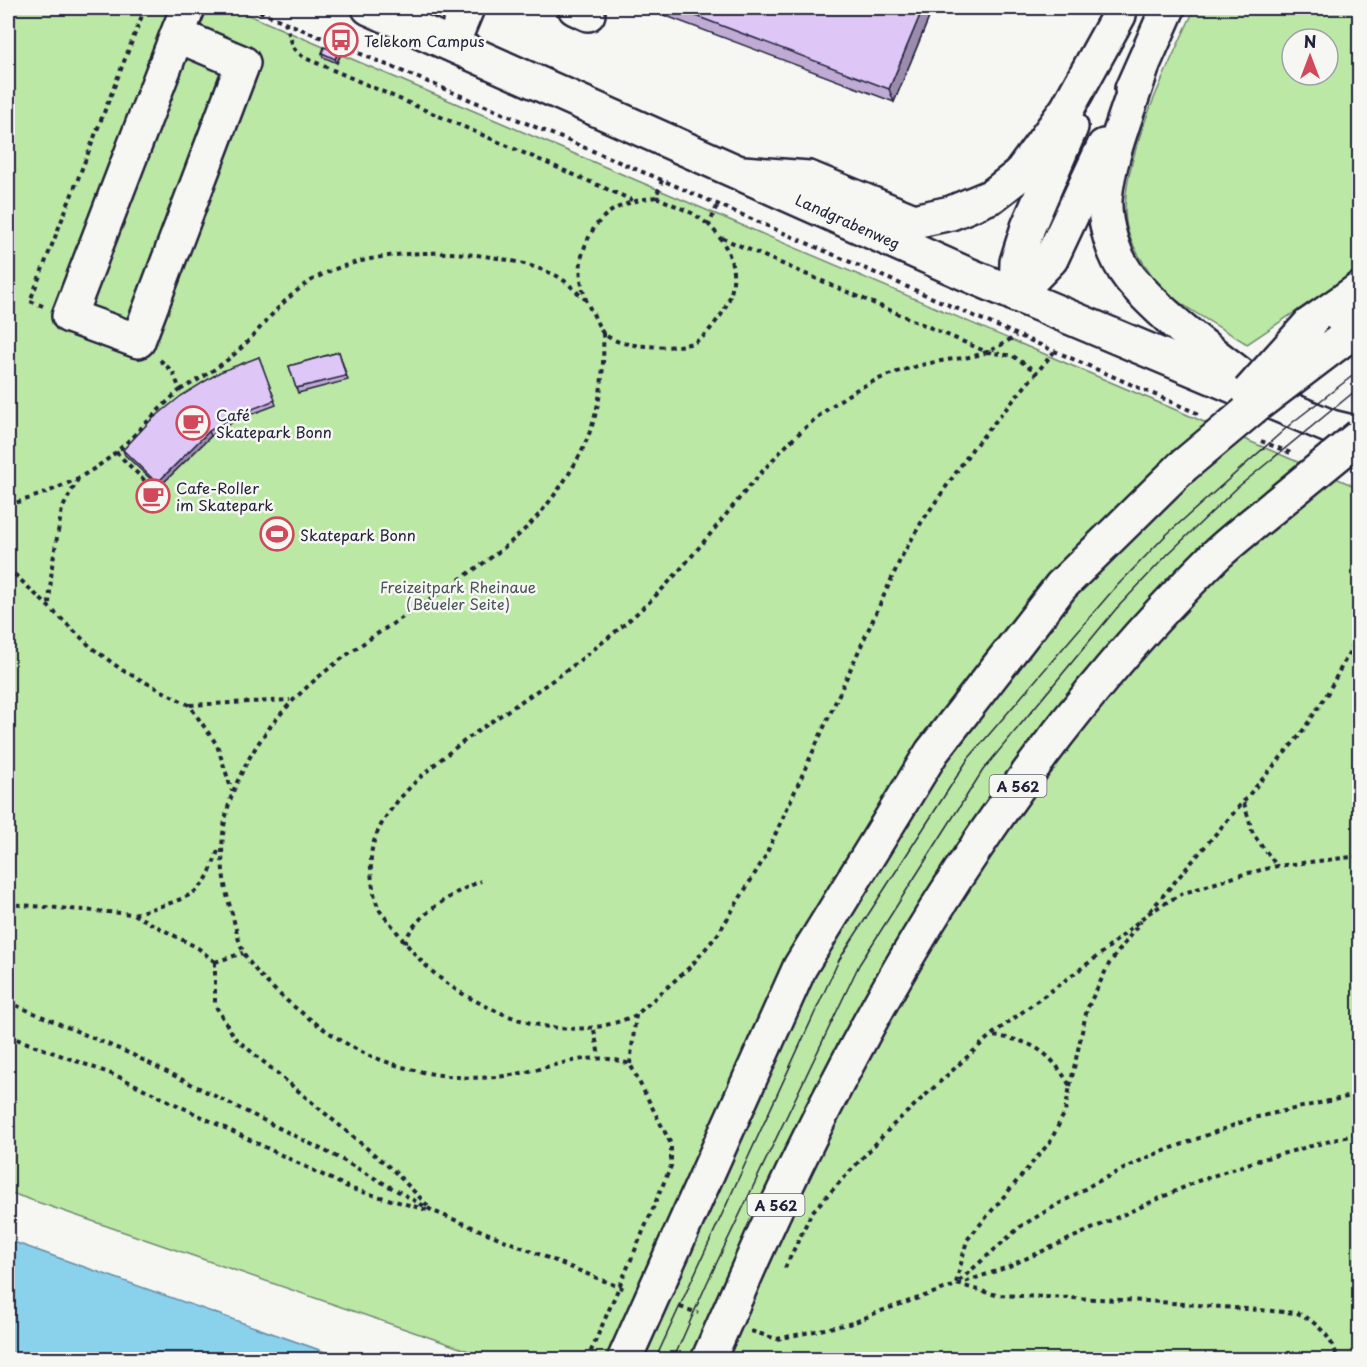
<svg xmlns="http://www.w3.org/2000/svg" width="1367" height="1367" font-family="'Playpen Sans',sans-serif">
  <style>
    .green { fill: #bbe8a5; stroke: #6e8570; stroke-width: 1.5; fill-rule: evenodd }
    .water { fill: #8ad1eb; stroke: #608ba5; stroke-width: 1.5 }
    .lines { fill: none; stroke-linecap: round; stroke-linejoin: round }
    .minor-casing { stroke: #22223b; stroke-width: 38 }
    .highway-casing { stroke: #22223b; stroke-width: 38 }
    .path { stroke: #22223b; stroke-width: 4; stroke-dasharray: 4.5 4.5; stroke-linecap: butt }
    .minor { stroke: #f6f6f2; stroke-width: 33 }
    .highway { stroke: #f6f6f2; stroke-width: 33 }
    .tram { stroke: #22223b; stroke-width: 1.5 }
    .highway-bridge-casing { stroke: #22223b; stroke-width: 38; stroke-linecap: butt }
    .path-bridge { stroke: #22223b; stroke-width: 4; stroke-dasharray: 4.5 4.5; stroke-linecap: butt }
    .highway-bridge { stroke: #f6f6f2; stroke-width: 33 }
    .wall { fill: #bfabd4; stroke: #22223b; stroke-width: 1.5 }
    .shaded-wall { fill: #9b8bad; stroke: #22223b; stroke-width: 1.5 }
    .building { fill: #dec7f7; stroke: #22223b; stroke-width: 1.5 }
    .labels { text-anchor: middle; dominant-baseline: central; stroke-width: 5; stroke-linejoin: round; paint-order: stroke }
    .shield { fill: #f6f6f2; stroke: #626272; stroke-width: 1.5 }
    .shield-label { font-size: 14px; font-weight: bold; fill: #22223b }
    .poi-label { font-size: 15px; fill: #22223b; stroke: #f6f6f2; text-anchor: start }
    .street-label { font-size: 15px; fill: #22223b; stroke: #f6f6f2 }
    .park-label { font-size: 15px; fill: #485456; stroke: #f6f6f2 }
  </style>
  <rect width="100%" height="100%" fill="#f6f6f2"/>
  <filter id="ink" filterUnits="userSpaceOnUse"><feTurbulence type="fractalNoise" baseFrequency=".0167" numOctaves="2"/><feDisplacementMap in="SourceGraphic" scale="12" xChannelSelector="R" yChannelSelector="G"/><feConvolveMatrix kernelMatrix="1 2 1 2 8 2 1 2 1" color-interpolation-filters="sRGB"/></filter>
  <g filter="url(#ink)">
    <g class="green">
      <path d="M 8,8 L 232,8 L 1359,488 L 1359,1359 L 492,1359 L 8,1192 Z"/>
      <path d="M 1195,8 L 1359,8 L 1359,269 L 1247,344 C 1223,329 1196,315 1174,298 C 1155,284 1129,246 1126,222 C 1118,163 1170,62 1195,8 ZM 1292,39 L 1328,39 L 1328,75 L 1292,75 Z"/>
    </g>
    <path class="water" d="M 8,1240 L 345,1359 L 8,1359 Z"/>
    <g class="lines">
      <defs>
        <g id="minor">
          <path d="M 369,8 L 962,272 L 1331,427 L 1360,434"/>
          <path d="M 575,8 L 588,14"/>
          <path d="M 177,35 L 243,63 L 138,341 L 69,316 L 177,35 L 188,8"/>
          <path d="M 452,44 L 467,8"/>
        </g>
        <g id="highway">
          <path d="M 1142,68 C 1129,109 1108,158 1105,200 C 1104,225 1114,258 1130,278 C 1167,323 1229,365 1276,402"/>
          <path d="M 1132,89 L 1168,8"/>
          <path d="M 742,173 L 809,178 L 914,221 L 951,213 L 992,196 L 1019,175 L 1067,109 L 1119,15"/>
          <path d="M 1016,295 L 1051,259 L 1104,146"/>
          <path d="M 1016,295 L 1017,262 L 1028,227 L 1071,127"/>
          <path d="M 1309,325 L 1360,289"/>
          <path d="M 1339,342 L 1360,328"/>
          <path d="M 666,1266 L 800,967 L 932,752 L 1061,586 L 1182,467"/>
          <path d="M 736,1297 C 854,1024 1001,768 1214,557 C 1234,538 1257,521 1277,504"/>
        </g>
      </defs>
      <use href="#minor" class="minor-casing"/>
      <use href="#highway" class="highway-casing"/>
      <g class="path">
        <path d="M 251,8 L 662,180 L 1199,414"/>
        <path d="M 285,22 L 294,49 L 303,57 L 632,200"/>
        <path d="M 662,180 L 656,197 C 619,203 597,212 584,249 C 577,268 581,293 591,310 C 595,317 599,329 604,334 C 615,343 634,346 648,346 C 664,347 682,348 697,341 C 706,336 713,325 719,318 C 742,285 736,252 709,225 L 718,204"/>
        <path d="M 656,197 L 694,214 L 709,225"/>
        <path d="M 722,238 L 987,352 L 1013,356 L 1038,373"/>
        <path d="M 43,306 L 30,301 L 145,8"/>
        <path d="M 603,333 C 606,408 588,455 541,512 C 520,537 493,557 466,575 C 382,635 288,676 241,774 C 219,817 217,864 231,910 C 235,923 237,938 243,951 C 258,985 334,1040 368,1055 C 412,1073 464,1083 511,1075 C 554,1068 587,1049 630,1064 L 671,1144 L 671,1166 L 633,1255"/>
        <path d="M 180,390 C 202,378 222,366 240,349 C 260,330 276,307 298,290 C 356,242 491,244 557,276 C 567,281 576,292 585,299"/>
        <path d="M 1261,441 L 1293,454"/>
        <path d="M 116,452 L 148,484"/>
        <path d="M 8,505 C 46,494 83,480 114,454 C 137,434 157,410 180,390 L 173,372 L 159,359"/>
        <path d="M 8,568 L 92,648 L 122,670 L 189,705 L 217,745 L 232,791"/>
        <path d="M 49,604 L 52,566 L 62,509 L 78,479"/>
        <path d="M 190,705 L 290,700"/>
        <path d="M 1244,803 L 1253,834 L 1277,866"/>
        <path d="M 8,904 L 133,914 L 198,948 L 215,962"/>
        <path d="M 1150,911 L 1300,735 L 1326,696 L 1360,632"/>
        <path d="M 134,914 C 152,908 187,901 200,887 C 210,877 214,861 219,848"/>
        <path d="M 405,943 C 412,916 456,891 481,881"/>
        <path d="M 215,962 L 215,1005 L 235,1038 L 394,1171 L 430,1208"/>
        <path d="M 215,962 L 243,953"/>
        <path d="M 8,1002 L 131,1054 L 337,1157 L 433,1211 L 624,1289"/>
        <path d="M 636,1015 C 575,1042 519,1026 463,994 C 434,977 414,955 394,928 C 389,921 382,915 379,909 C 372,894 369,864 372,849 C 387,777 518,708 575,664 C 607,639 639,614 667,584 C 727,520 775,440 851,393 C 876,378 908,367 936,362 C 953,358 968,359 984,353 C 995,349 1006,342 1016,336"/>
        <path d="M 594,1030 L 599,1056"/>
        <path d="M 8,1036 L 117,1076 L 352,1189 L 427,1210"/>
        <path d="M 630,1064 L 636,1015 L 691,966 L 718,934 L 765,857 L 901,558 L 921,523 L 973,448 L 1054,352"/>
        <path d="M 1070,1086 L 1087,1009 L 1109,964 L 1141,921"/>
        <path d="M 785,1268 L 812,1212 L 893,1125 L 990,1036 L 1102,953 L 1147,914 L 1181,894 L 1241,875 L 1277,866 L 1360,856"/>
        <path d="M 959,1281 L 1021,1226 L 1093,1184 L 1148,1157 L 1253,1118 L 1360,1094"/>
        <path d="M 956,1283 L 967,1240 L 1050,1142 L 1065,1112 L 1070,1086 C 1050,1051 1031,1039 990,1036"/>
        <path d="M 957,1284 L 996,1295 L 1147,1301 L 1297,1313 C 1316,1321 1333,1338 1338,1360"/>
        <path d="M 680,1307 L 698,1313"/>
        <path d="M 751,1331 L 777,1339 L 853,1323 L 878,1312 L 1005,1268 L 1198,1181 L 1259,1160 L 1360,1133"/>
      </g>
      <use href="#minor" class="minor"/>
      <use href="#highway" class="highway"/>
      <g class="tram">
        <path d="M 655,1360 L 839,960 L 968,759 L 1113,590 L 1166,535 L 1293,422 L 1360,370"/>
        <path d="M 673,1360 L 707,1283 L 859,965 L 983,770 L 1116,609 L 1167,555 L 1238,487 L 1360,387"/>
      </g>
      <defs>
        <g id="highway-bridge">
          <path d="M 1249,392 L 1309,325"/>
          <path d="M 1182,467 L 1256,405 L 1339,342"/>
          <path d="M 1277,504 L 1360,436"/>
          <path d="M 624,1360 L 666,1266"/>
          <path d="M 708,1360 L 736,1297"/>
        </g>
      </defs>
      <use href="#highway-bridge" class="highway-bridge-casing"/>
      <path class="path-bridge" d="M 587,1360 L 633,1255"/>
      <use href="#highway-bridge" class="highway-bridge"/>
    </g>
    <g class="wall">
      <path d="M 645,8 L 933,8 L 894,102 Z"/>
      <path d="M 322,53 L 340,56 L 337,63 L 323,57 Z"/>
      <path d="M 339,352 L 348,380 L 298,393 L 289,366 Z"/>
      <path d="M 259,357 L 276,405 L 236,420 L 211,436 L 159,487 L 125,455 L 123,450 Z"/>
    </g>
    <g class="shaded-wall">
      <path d="M 923,8 L 933,8 L 894,102 L 889,89 Z"/>
      <path d="M 338,52 L 340,56 L 337,63 L 335,59 Z"/>
      <path d="M 209,431 L 211,436 L 159,487 L 157,483 Z"/>
    </g>
    <g class="building">
      <path d="M 675,8 L 923,8 L 889,89 Z"/>
      <path d="M 324,47 L 338,52 L 335,59 L 322,53 Z"/>
      <path d="M 339,352 L 346,376 L 296,388 L 289,366 Z"/>
      <path d="M 259,357 L 275,400 L 235,416 L 209,431 L 157,483 L 123,450 L 150,421 L 181,396 L 220,372 Z"/>
    </g>
  </g>
  <defs>
    <symbol id="bus-ring" viewBox="-11 -11 22 22"><circle r="9.5" fill="#f6f6f2" stroke="#d1495b" stroke-width="1.5"/><path d="M-5-6H5V4H4V6H2V4H-2V6H-4V4H-5ZM-3.5-4V0h7V-4ZM-3.5 1.2v1.5H-2V1.2ZM2 1.2v1.5H3.5V1.2Z" fill="#d1495b"/></symbol>
    <symbol id="cafe-ring" viewBox="-11 -11 22 22"><circle r="9.5" fill="#f6f6f2" stroke="#d1495b" stroke-width="1.5"/><path d="M-5.5-4.5H6V0H3Q3 3.5 0 3.5H-2.5Q-5.5 3.5-5.5 0ZM3-3.2v2h1.7v-2ZM-6 4.5H4V6H-6Z" fill="#d1495b"/></symbol>
    <symbol id="stadium-ring" viewBox="-11 -11 22 22"><circle r="9.5" fill="#f6f6f2" stroke="#d1495b" stroke-width="1.5"/><path d="M0-5a6.5 5 0 1 0 0 10a6.5 5 0 1 0 0-10ZM-3.5-1.8h7v3.6h-7Z" fill="#d1495b"/></symbol>
  </defs>
  <g fill-rule="evenodd">
    <use href="#bus-ring" x="322" y="21" width="38" height="38"/>
    <use href="#cafe-ring" x="174" y="404" width="38" height="38"/>
    <use href="#cafe-ring" x="134" y="477" width="38" height="38"/>
    <use href="#stadium-ring" x="258" y="515" width="38" height="38"/>
  </g>
  <g class="labels">
    <g class="shield">
      <rect x="989.5" y="775" width="57" height="22" rx="4.5"/>
      <rect x="747.5" y="1194" width="57" height="22" rx="4.5"/>
    </g>
    <g class="shield-label">
      <text x="1018" y="786">A 562</text>
      <text x="776" y="1205">A 562</text>
    </g>
    <g class="poi-label">
      <text x="364" y="40">Telekom Campus</text>
      <text x="216" y="414">Café<tspan x="216" dy="17">Skatepark Bonn</tspan></text>
      <text x="176" y="487">Cafe-Roller<tspan x="176" dy="17">im Skatepark</tspan></text>
      <text x="300" y="534">Skatepark Bonn</text>
    </g>
    <g class="street-label">
      <text transform="translate(848 221) rotate(24)">Landgrabenweg</text>
    </g>
    <g class="park-label">
      <text x="458" y="586">Freizeitpark Rheinaue<tspan x="458" dy="17">(Beueler Seite)</tspan></text>
    </g>
  </g>
  <rect width="1367" height="1367" fill="none" stroke="#f6f6f2" stroke-width="30"/>
  <rect x="15" y="15" width="1337" height="1337" fill="none" stroke="#22223b" stroke-width="2" filter="url(#ink)"/>
  <g transform="translate(1310 57)"><circle r="28" fill="#f6f6f2" stroke="#a1a1a9" stroke-width="1.5"/>
  <path d="M0-4.5L10 22L0 15L-10 22Z" fill="#d1495b"/>
  <text y="-9" font-size="16" font-weight="bold" text-anchor="middle" fill="#22223b">N</text>
  </g>
</svg>
